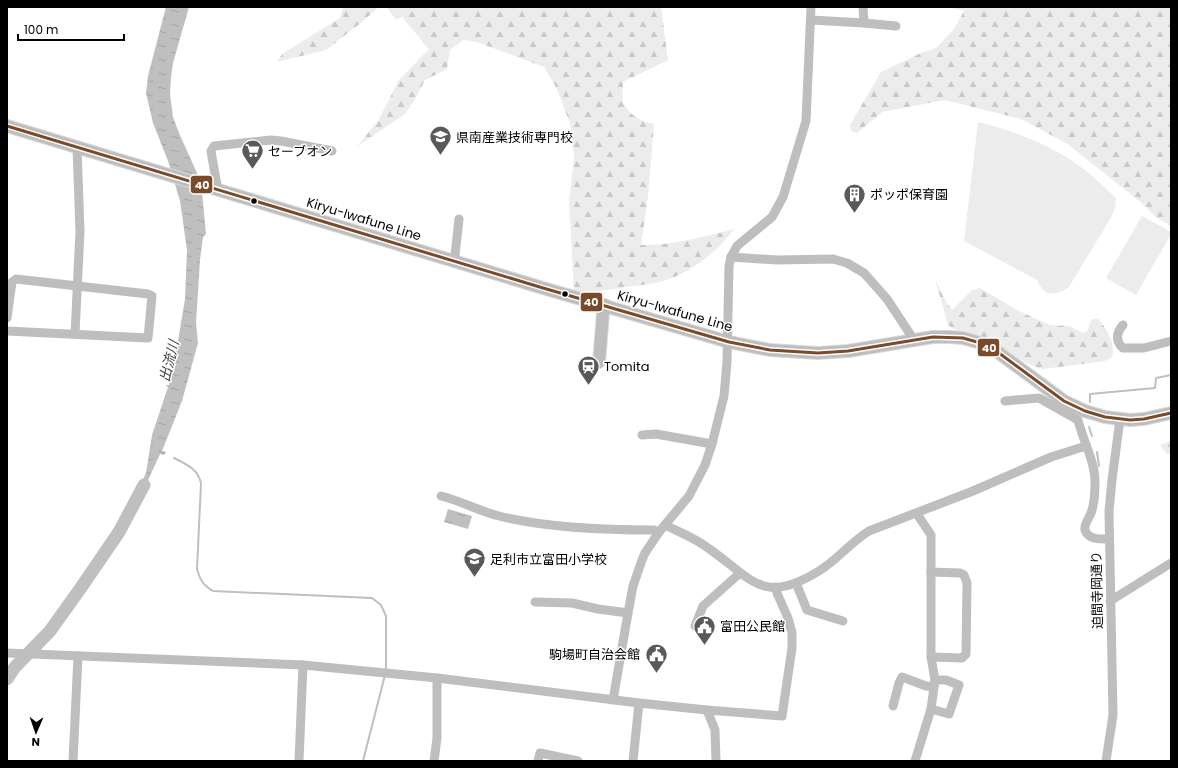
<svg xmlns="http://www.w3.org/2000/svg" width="1178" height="768" font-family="Poppins,'Noto Sans JP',sans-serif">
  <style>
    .green { fill: #ececec }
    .forest { fill: url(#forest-firs) }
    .water { fill: url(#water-ripples) }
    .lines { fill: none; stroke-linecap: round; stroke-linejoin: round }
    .stream { stroke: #bfbfbf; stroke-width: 2 }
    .river { stroke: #bfbfbf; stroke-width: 13 }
    .major-casing { stroke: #dbdbdb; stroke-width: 14 }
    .minor { stroke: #bebebe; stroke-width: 9 }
    .major { stroke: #bebebe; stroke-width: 12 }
    .bus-1-casing { stroke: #fff; stroke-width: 6 }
    .bus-1 { stroke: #7a4b2a; stroke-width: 3 }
    .bus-dot { fill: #000; stroke: #fff; stroke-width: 1.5 }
    .labels { text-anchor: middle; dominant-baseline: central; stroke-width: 3; stroke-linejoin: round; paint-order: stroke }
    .poi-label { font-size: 13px; fill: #000; stroke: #fff; text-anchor: start }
    .street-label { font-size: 13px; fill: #000; stroke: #fff }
    .water-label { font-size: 14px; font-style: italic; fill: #444; stroke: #fff }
    .line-badge { stroke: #fff; stroke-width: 1.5 }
    .badge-label { font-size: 11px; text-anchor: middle; font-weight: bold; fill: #fff }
  </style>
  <defs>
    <pattern id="forest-firs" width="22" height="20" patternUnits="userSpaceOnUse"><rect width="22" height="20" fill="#ececec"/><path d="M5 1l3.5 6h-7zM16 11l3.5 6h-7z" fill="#c9c9c9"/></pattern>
    <pattern id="water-ripples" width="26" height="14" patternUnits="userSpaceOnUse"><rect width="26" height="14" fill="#bfbfbf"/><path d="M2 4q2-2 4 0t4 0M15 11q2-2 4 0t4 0" fill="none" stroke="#a2a2a2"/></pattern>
  </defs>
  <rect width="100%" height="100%" fill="#fff"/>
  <g class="green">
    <path d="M 978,122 C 1012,130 1045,143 1074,162 C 1089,172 1103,186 1116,198 L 1115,209 L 1110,219 L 1069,287 C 1054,296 1045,298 1037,280 L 964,241 Z"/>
    <path d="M 1142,216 L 1171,232 L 1171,234 L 1136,295 L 1106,278 Z"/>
  </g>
  <g class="forest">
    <path d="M 343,7 L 379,7 L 357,26 L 326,50 L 277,62 L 282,54 L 340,18 Z"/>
    <path d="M 387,7 L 661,7 L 668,60 L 623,82 C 623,88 622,96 623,102 C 628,115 642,121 654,124 L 648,197 L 641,245 C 673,245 704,237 734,229 C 718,252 690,273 663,281 C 651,285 638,285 626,287 C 608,290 592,292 574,292 L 569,201 L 574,158 L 570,123 L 556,87 L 544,67 L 477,42 L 463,40 L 450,50 L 447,69 L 425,80 L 414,101 L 405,114 L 358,146 L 379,119 L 399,80 L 429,49 L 402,17 L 396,20 Z"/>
    <path d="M 949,7 L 1171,7 L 1171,226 L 1157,218 L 1138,200 L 1066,143 L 1021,119 L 945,100 L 882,112 L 857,133 L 851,131 L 850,125 L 881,72 L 921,53 L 936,48 L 954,29 L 964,11 Z"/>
    <path d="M 935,279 L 947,303 L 952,310 L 972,290 L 980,288 L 1019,311 L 1050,325 L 1069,326 L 1083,333 L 1088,330 L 1090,322 L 1093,319 L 1098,319 C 1107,328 1116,345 1112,357 L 1105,361 L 1043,369 C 1019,364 1001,343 977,335 C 967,332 956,332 948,325 Z"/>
    <path d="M 1171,441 L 1171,454 L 1167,454 L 1160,445 Z"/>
  </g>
  <g class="water">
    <path d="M 166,7 L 189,7 L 173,63 L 171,77 L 170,94 L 173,117 L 179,133 L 201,182 L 206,234 L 203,237 L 200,260 L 196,323 L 198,343 L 182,401 L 162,451 L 166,452 L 164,455 L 160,454 L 138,502 L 134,500 L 146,473 L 152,435 L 168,387 L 165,385 L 169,385 L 175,359 L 185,299 L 187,250 L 180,201 L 168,161 L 153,123 L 146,93 L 148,76 Z"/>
    <path d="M 448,509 L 472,516 L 468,529 L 444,522 Z"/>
  </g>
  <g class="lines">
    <g class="stream">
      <path d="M 1090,402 L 1090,394 L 1155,388 L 1156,378 L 1171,375"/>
      <path d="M 1089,427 L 1092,436"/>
      <path d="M 1097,452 L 1099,466"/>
      <path d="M 174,458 C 186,464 198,469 201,483 L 197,569 C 200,580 203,585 213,591 L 372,598 L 381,605 L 386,616 L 386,671"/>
      <path d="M 363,761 L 385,675"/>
    </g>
    <path class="river" d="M 7,679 L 15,667 L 50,631 L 80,589 L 119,532 L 144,485"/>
    <defs>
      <g id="major">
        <path d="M 7,126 L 543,288 L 729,342 L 770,350 L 818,353 L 848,351 L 933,337 L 950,337 L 963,338 L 977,342 L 999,353 L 1064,401 L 1085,411 L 1105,417 L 1130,420 L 1144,419 L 1171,413"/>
        <path d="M 599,362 L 603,313 L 605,305"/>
      </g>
    </defs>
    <use href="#major" class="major-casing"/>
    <g class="minor">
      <path d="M 863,7 L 864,23"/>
      <path d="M 811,20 L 864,23 L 896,26"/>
      <path d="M 218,191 L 212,157 L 211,151 L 214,146 L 271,140 L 281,141 L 332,151"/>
      <path d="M 731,257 L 777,260 L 833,259 L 847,263 L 864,273 L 887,299 L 914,340"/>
      <path d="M 452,260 L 455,255 L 459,219"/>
      <path d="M 7,318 L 12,282 L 16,279 L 148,294 L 152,296 L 148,338 L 7,331"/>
      <path d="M 1123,325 C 1116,333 1115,341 1123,348 L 1144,348 L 1171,341"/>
      <path d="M 75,334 L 80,231 L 77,147"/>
      <path d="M 1005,401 L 1039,398 L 1078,420 C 1083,441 1095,461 1095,482 C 1095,492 1095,503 1091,513 C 1089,518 1084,524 1085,530 C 1088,540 1101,539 1109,539"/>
      <path d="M 642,435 L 656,434 L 712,444"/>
      <path d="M 441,496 C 461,501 479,511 499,516 C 548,528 603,530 654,530 L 659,532"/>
      <path d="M 665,525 C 679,532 695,538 708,548 C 753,579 762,606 819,571 C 838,559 851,542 869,531 L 973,491 L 1051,457 L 1086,446"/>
      <path d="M 931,572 L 960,573 L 964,575 L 967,583 L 966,654 L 962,658 L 931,657"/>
      <path d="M 796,583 L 807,610 L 843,621"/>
      <path d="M 1110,601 L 1171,563"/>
      <path d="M 535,602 L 572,603 L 598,609 L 628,613"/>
      <path d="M 695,626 L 703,606 L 740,573"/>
      <path d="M 7,653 L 303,665 L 437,678 L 639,703 L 707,710 L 782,716 L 792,648 L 792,633 L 788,618 L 777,593 L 776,587"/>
      <path d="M 613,700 L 628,613 L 633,586 L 642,560 L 645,553 L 659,532 L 689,496 L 705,465 L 712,444 L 724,396 L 727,362 L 729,266 L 731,257 L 737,246 L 772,217 L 783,197 L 806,121 L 811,7"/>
      <path d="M 893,706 L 899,683 L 902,677 L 926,686 L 934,687"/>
      <path d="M 931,709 L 949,714 L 959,685 L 946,680 L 935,680"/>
      <path d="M 707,710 L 715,730 L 716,761"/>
      <path d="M 73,761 L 78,656"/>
      <path d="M 299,761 L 303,665"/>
      <path d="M 434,761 L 437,738 L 437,678"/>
      <path d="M 538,761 L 540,753 L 578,761"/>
      <path d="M 633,761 L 639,703"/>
      <path d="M 915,761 L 931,709 L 935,680 L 931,657 L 931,535 L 917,514"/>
      <path d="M 1106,761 L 1113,715 L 1109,511 L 1112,480 L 1120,419"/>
    </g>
    <use href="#major" class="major"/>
    <defs>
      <path id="bus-1" d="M 7,126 L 543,288 L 729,342 L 770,350 L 818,353 L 848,351 L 933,337 L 963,338 L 977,342 L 999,353 L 1064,401 L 1085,411 L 1105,417 L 1130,420 L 1144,419 L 1171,413"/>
    </defs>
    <use href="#bus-1" class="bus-1-casing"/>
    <use href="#bus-1" class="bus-1"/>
  </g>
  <defs>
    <symbol id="school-pin" viewBox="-11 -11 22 30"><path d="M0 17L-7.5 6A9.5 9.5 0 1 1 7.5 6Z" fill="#595959" stroke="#fff"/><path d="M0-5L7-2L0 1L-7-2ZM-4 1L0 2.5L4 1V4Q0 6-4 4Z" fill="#fff"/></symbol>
    <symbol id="supermarket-pin" viewBox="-11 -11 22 30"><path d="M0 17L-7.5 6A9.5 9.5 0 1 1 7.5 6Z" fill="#595959" stroke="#fff"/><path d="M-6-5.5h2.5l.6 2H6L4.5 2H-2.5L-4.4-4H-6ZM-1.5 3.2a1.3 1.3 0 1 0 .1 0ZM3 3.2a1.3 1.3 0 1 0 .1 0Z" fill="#fff"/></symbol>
    <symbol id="building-pin" viewBox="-11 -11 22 30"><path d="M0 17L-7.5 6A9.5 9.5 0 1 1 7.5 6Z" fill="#595959" stroke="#fff"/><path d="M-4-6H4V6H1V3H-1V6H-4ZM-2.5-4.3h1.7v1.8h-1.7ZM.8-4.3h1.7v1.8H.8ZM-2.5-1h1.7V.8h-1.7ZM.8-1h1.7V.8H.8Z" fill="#fff"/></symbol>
    <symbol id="station-pin" viewBox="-11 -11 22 30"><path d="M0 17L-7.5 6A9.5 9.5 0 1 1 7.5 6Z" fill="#595959" stroke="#fff"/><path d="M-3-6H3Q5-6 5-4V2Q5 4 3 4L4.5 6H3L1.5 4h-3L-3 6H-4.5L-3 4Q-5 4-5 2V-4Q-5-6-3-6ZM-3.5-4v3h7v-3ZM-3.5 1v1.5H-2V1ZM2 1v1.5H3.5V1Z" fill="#fff"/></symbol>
    <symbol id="civic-pin" viewBox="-11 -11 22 30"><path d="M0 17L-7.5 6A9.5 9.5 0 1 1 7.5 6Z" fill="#595959" stroke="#fff"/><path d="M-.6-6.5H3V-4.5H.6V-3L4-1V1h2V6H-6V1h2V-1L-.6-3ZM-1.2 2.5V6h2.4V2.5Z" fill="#fff"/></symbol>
  </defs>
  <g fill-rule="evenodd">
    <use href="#school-pin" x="428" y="124" width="25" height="34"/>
    <use href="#supermarket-pin" x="240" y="138" width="25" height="34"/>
    <use href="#building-pin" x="842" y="182" width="25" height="34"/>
    <use href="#station-pin" x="576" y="354" width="25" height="34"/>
    <use href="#school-pin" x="462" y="546" width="25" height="34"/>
    <use href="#civic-pin" x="692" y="614" width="25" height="34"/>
    <use href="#civic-pin" x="644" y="642" width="25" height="34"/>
  </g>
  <g class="bus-dot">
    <circle cx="254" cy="201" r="3.5"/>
    <circle cx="565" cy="294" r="3.5"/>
  </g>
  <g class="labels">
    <g class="poi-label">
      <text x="456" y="137">県南産業技術専門校</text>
      <text x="268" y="151">セーブオン</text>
      <text x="870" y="194">ポッポ保育園</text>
      <text x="604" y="366">Tomita</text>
      <text x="490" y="559">足利市立富田小学校</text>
      <text x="720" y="626">富田公民館</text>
      <text x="640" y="654" text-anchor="end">駒場町自治会館</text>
    </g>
    <g class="street-label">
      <text transform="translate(364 219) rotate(17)">Kiryu-Iwafune Line</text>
      <text transform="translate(675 311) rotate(16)">Kiryu-Iwafune Line</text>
      <text transform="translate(1097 590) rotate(-91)">迫間寺岡通り</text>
    </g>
    <g class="water-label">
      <text transform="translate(169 361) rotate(-76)">出流川</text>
    </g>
  </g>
  <g class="line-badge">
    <rect x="190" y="175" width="23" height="19" rx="4" fill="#7a4b2a"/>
    <rect x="580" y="292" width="23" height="20" rx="4" fill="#7a4b2a"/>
    <rect x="977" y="338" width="23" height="19" rx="4" fill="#7a4b2a"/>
  </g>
  <g class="badge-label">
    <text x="202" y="189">40</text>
    <text x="591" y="306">40</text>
    <text x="989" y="352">40</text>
  </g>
  <rect width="1178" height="768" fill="none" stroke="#000000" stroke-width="16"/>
  <g transform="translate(36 732) rotate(182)" stroke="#ffffff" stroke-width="3" paint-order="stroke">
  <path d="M0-3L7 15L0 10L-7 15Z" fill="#000000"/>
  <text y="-6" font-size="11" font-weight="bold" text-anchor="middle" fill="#000000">N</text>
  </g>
  <path d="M18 34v6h106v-6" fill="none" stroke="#000000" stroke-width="2"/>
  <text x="24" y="34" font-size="12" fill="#000000" stroke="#ffffff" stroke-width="3" paint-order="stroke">100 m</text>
</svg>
